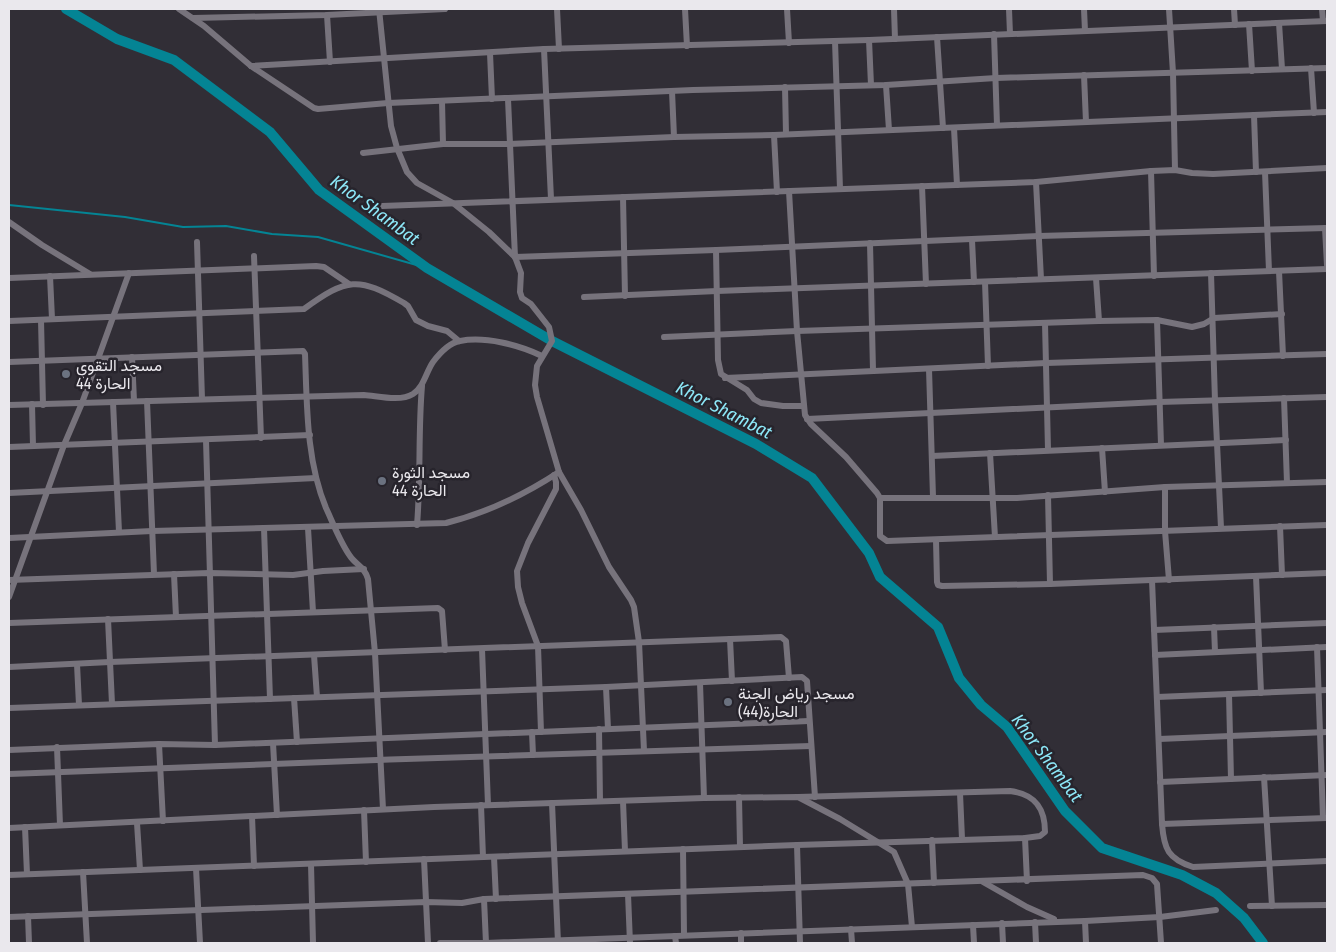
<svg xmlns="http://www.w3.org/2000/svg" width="1336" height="952" font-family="'Fira Sans Condensed',Vazirmatn,sans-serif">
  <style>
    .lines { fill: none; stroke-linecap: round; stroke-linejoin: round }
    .stream { stroke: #048494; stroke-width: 2 }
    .river { stroke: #048494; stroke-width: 10 }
    .street { stroke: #77737c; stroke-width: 6 }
    .worship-dot { fill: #6b7280; stroke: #27242c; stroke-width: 2 }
    .labels { text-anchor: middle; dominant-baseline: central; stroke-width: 5; stroke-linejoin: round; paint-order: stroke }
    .poi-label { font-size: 16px; fill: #eae8ed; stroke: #27242c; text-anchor: start }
    .water-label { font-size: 18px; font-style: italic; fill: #8de8f8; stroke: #27242c }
  </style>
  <rect width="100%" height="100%" fill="#312e36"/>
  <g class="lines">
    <path class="stream" d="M 9,205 L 125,217 L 183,227 L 226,226 L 272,234 L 318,237 L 427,268"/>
    <path class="river" d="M 66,9 L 117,39 L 174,60 L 270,132 L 319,190 L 427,268 L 552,341 L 756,444 L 812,478 L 869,553 L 880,577 L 938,627 L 959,678 L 981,705 L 1007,727 L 1065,811 L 1102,848 L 1182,875 L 1216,893 L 1244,918 L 1263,943"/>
    <g class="street">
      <path d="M 179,9 L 204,26 L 251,66 L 314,108 L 318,109 L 388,103 L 693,90 L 886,85 L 996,78 L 1327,68"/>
      <path d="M 379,9 L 391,126 L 397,148 L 407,172 L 417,183 L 453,203 L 489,232 L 515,257 L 521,273 L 520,292 L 522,298 L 531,304 L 549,327 L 552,341 L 537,366 L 535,385 L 537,397 L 559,472 L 581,510 L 609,567 L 631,600 L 634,607 L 639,642 L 644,751"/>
      <path d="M 557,9 L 559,49"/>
      <path d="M 685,9 L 687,46"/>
      <path d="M 787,9 L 789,43"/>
      <path d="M 894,9 L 895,39"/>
      <path d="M 1009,9 L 1010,34"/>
      <path d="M 1084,9 L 1085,31"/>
      <path d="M 1169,9 L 1173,73 L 1175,170"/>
      <path d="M 1234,9 L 1235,25"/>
      <path d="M 1322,9 L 1323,21"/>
      <path d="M 327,15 L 330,62"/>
      <path d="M 193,18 L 327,15 L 445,9"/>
      <path d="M 1279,23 L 1282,69"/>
      <path d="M 1249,24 L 1252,71"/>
      <path d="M 994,34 L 997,125"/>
      <path d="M 937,37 L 943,128"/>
      <path d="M 869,40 L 871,85"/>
      <path d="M 835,41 L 840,189"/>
      <path d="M 544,49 L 551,199"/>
      <path d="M 490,53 L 492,99"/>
      <path d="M 251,66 L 544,49 L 869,40 L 1327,21"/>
      <path d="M 1311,68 L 1314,113"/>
      <path d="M 1084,75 L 1086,122"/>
      <path d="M 886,85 L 889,130"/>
      <path d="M 785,87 L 786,134"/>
      <path d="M 672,91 L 674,137"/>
      <path d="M 508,99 L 515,257 L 716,250 L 1039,236 L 1327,228"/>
      <path d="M 442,101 L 443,144"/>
      <path d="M 1254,115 L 1256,172"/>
      <path d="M 954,128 L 957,185"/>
      <path d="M 774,135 L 777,192"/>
      <path d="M 363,153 L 443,144 L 509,144 L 674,137 L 774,135 L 1327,112"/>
      <path d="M 1151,171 L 1154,276"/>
      <path d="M 1265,172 L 1269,271"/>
      <path d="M 1036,182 L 1041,279"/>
      <path d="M 922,186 L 926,284"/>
      <path d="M 789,191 L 797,331 L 805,415 L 811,424 L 846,457 L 877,493 L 880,498 L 880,536 L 887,541 L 1327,525"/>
      <path d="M 623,197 L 625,296"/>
      <path d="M 382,206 L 1036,182 L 1151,171 L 1175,170 L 1192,173 L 1213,174 L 1327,168"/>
      <path d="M 9,222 L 42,245 L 90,274"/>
      <path d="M 1325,228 L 1327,265"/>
      <path d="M 972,240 L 974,282"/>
      <path d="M 197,242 L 202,399"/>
      <path d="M 870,243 L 873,370"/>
      <path d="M 716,250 L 718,360 L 721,374 L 747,390 L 754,399 L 761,403 L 783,406 L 804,406"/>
      <path d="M 254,256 L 261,438"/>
      <path d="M 1279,271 L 1283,356"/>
      <path d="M 1211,273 L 1215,401 L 1221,528"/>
      <path d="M 50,276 L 52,319"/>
      <path d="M 9,278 L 316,266 L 324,267 L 349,284"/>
      <path d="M 1096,278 L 1099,321"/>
      <path d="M 985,282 L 988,366"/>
      <path d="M 584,297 L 717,291 L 1327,269"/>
      <path d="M 41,320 L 43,405"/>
      <path d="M 1157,320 L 1161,445"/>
      <path d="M 9,321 L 304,309 C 347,278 358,276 404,303 L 408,306 L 416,320 L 428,326 L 447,331 L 459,341"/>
      <path d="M 1045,323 L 1048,450"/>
      <path d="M 664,337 L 797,331 L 1099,321 L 1157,320 L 1192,327 L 1204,324 L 1214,318 L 1282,314"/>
      <path d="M 132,357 L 134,401"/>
      <path d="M 9,362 L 303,351 L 305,354 C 307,404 306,460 326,508 C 333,523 340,542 350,556 C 356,565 365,567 368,579 L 375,653 L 383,809"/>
      <path d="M 929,369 L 933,497"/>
      <path d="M 725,378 L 1046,363 L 1327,354"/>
      <path d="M 1284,398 L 1287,483"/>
      <path d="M 147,401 L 154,574"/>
      <path d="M 113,402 L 119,532"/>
      <path d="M 32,404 L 33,446"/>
      <path d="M 9,405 L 364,395 C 378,396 400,402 413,394 C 424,387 426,372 433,362 C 439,354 449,343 460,341 C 485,336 519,345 542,356"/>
      <path d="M 807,419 L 1159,402 L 1327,397"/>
      <path d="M 206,440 L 215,745"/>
      <path d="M 9,447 L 310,435"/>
      <path d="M 1102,448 L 1105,492"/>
      <path d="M 990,453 L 995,537"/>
      <path d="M 932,456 L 1286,440"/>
      <path d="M 1165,487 L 1165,531 L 1169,580"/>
      <path d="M 9,493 L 316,478"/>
      <path d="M 1048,495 L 1050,584"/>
      <path d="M 880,498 L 1017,498 L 1165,487 L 1327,482"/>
      <path d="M 417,525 C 421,478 418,432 422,386"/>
      <path d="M 1280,526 L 1282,575"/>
      <path d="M 264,528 L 270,699"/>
      <path d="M 308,528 L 313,612"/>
      <path d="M 9,538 L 152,531 L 446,523 C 486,513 524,495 559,472"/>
      <path d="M 936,540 L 937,582 L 938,585 L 942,586 L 1050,584 L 1327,573"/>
      <path d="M 174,574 L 176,617"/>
      <path d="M 1256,576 L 1261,693"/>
      <path d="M 9,580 L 209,573 L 293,575 L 323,571 L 364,569"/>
      <path d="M 1152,580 L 1162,824 L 1327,818"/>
      <path d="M 9,597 L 64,445 L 82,403 L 129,273"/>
      <path d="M 108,619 L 112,704"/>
      <path d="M 9,623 L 438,608 L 442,611 L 445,650"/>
      <path d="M 1214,627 L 1215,652"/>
      <path d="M 1154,630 L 1327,623"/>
      <path d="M 730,639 L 732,681"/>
      <path d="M 1317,647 L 1323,818"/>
      <path d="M 482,649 L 488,805"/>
      <path d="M 314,655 L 317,697"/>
      <path d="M 1155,655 L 1327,647"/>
      <path d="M 77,664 L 79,705"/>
      <path d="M 9,667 L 110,662 L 781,637 L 786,641 L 789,678"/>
      <path d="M 700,683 L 704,798"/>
      <path d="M 606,687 L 608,729"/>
      <path d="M 1229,694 L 1231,779"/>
      <path d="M 1157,697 L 1327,690"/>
      <path d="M 294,698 L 297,742"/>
      <path d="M 9,708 L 606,687 L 802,677 L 807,681 L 815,797"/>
      <path d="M 599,729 L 600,801"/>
      <path d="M 532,732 L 533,755"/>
      <path d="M 541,732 L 538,646 L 522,603 L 518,587 L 517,571 L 528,543 L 556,489 L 556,482 L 554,475"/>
      <path d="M 1159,739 L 1327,732"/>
      <path d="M 273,743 L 277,815"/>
      <path d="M 159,744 L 163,821"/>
      <path d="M 57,747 L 60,825"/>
      <path d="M 9,750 L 159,744 L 215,745 L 809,721"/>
      <path d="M 9,774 C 276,764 544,753 811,746"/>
      <path d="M 1264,777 L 1272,906"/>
      <path d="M 1160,782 L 1327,775"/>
      <path d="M 960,793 L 962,839"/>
      <path d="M 739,797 L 740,847"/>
      <path d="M 623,801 L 625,851"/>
      <path d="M 552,803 L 558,943"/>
      <path d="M 481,805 L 483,857"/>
      <path d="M 364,810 L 366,862"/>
      <path d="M 252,816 L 254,866"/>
      <path d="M 137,823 L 140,870"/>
      <path d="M 1162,824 C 1164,849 1168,859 1193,867 L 1327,861"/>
      <path d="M 25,827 L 27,874"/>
      <path d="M 9,828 L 434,807 L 704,798 L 798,797 L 840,819 L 894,852 L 908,884 L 912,927"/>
      <path d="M 1025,838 L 1027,881"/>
      <path d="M 932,840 L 934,883"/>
      <path d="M 797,845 L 800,943"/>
      <path d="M 683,849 L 684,935"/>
      <path d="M 494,857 L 496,899"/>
      <path d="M 424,859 L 428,943"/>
      <path d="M 311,864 L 313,943"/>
      <path d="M 196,868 L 200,943"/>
      <path d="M 83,872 L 87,943"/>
      <path d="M 9,875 L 797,845 L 1025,838 L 1040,836 L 1045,832 C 1045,808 1035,794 1010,791 L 798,797"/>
      <path d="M 983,882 L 1027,907 L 1054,919"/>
      <path d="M 628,894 L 630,943"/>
      <path d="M 484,899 L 1143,875 L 1152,878 L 1157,884 L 1161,943"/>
      <path d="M 1250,906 L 1327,905"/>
      <path d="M 28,916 L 29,943"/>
      <path d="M 9,917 L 426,902 L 462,903 L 484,899 L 486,943 L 440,943"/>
      <path d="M 1085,921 L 1086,943"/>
      <path d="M 1035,922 L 1036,943"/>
      <path d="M 1002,923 L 1003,943"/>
      <path d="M 973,925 L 974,943"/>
      <path d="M 851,929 L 852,943"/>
      <path d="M 741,933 L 741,943"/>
      <path d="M 675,936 L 676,943"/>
      <path d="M 486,943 L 1085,921 L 1160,917 L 1216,910"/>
    </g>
  </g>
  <g class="worship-dot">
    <circle cx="66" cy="374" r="5"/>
    <circle cx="382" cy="481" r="5"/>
    <circle cx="728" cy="702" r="5"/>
  </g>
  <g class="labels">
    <g class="poi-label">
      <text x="76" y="365">مسجد التقوي<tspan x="76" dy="18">الحارة 44</tspan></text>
      <text x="392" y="472">مسجد الثورة<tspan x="392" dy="18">الحارة 44</tspan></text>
      <text x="738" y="693">مسجد رياض الجنة<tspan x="738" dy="18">الحارة(44)</tspan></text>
    </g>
    <g class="water-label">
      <text transform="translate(375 210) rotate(36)">Khor Shambat</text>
      <text transform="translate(724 410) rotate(27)">Khor Shambat</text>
      <text transform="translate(1047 758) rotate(53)">Khor Shambat</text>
    </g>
  </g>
  <rect width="1336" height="952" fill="none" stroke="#eae8ed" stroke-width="20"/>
</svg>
